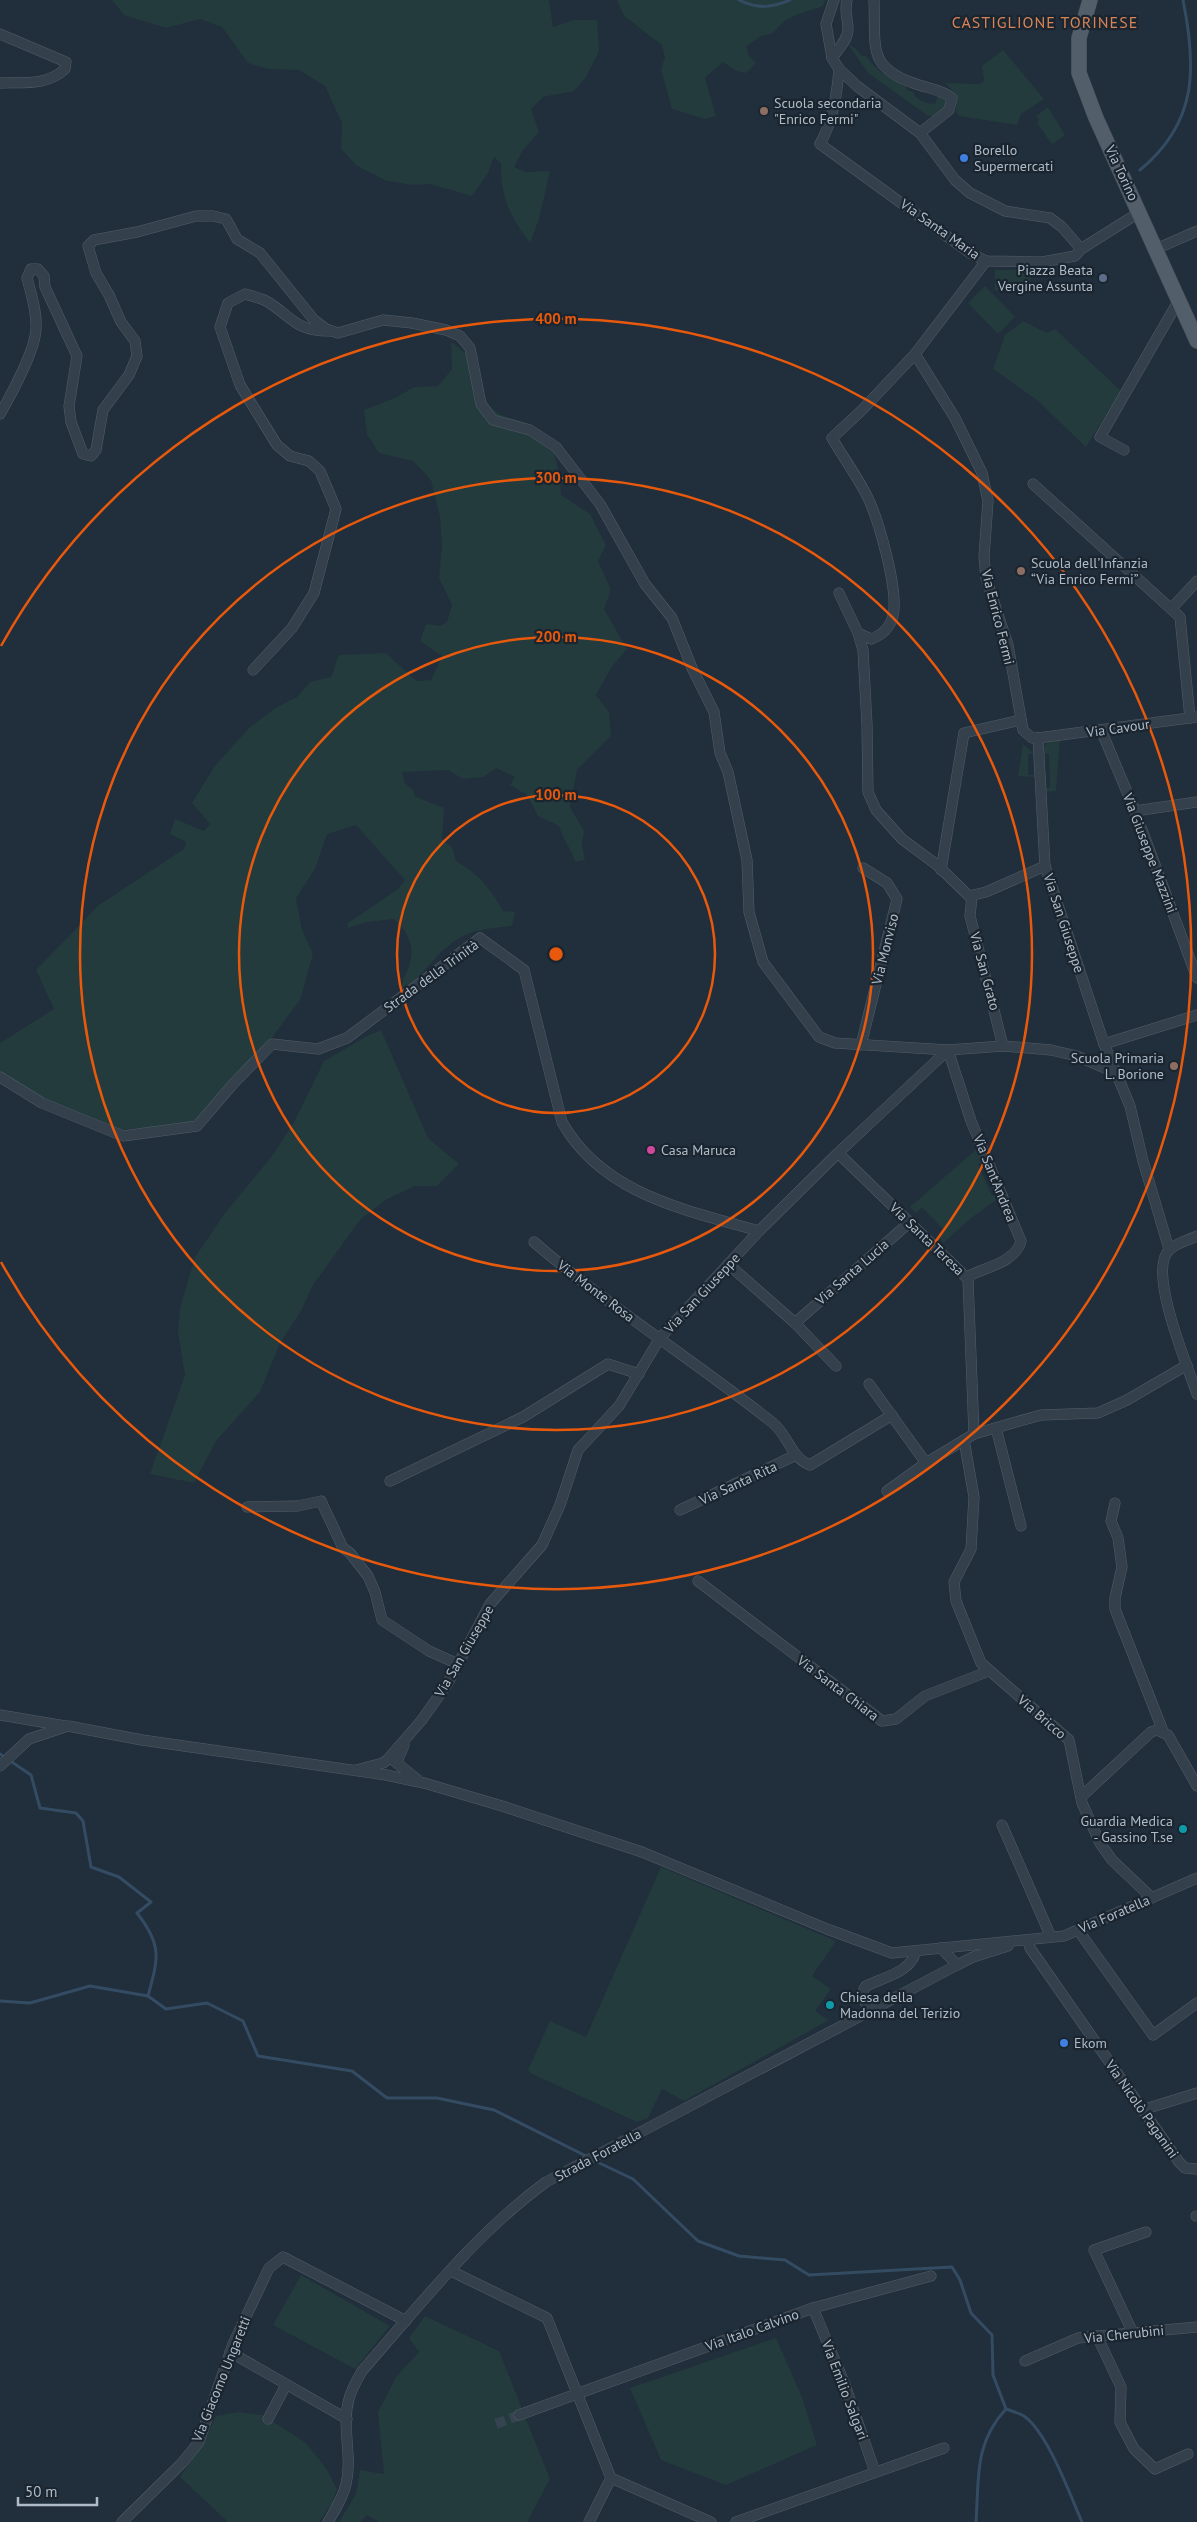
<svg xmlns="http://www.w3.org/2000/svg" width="1197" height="2522" font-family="'PT Sans',sans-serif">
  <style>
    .green { fill: #233b3c }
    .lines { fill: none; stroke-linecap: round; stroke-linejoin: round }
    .stream { stroke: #344c63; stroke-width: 3 }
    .street-tunnel { stroke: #364350; stroke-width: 10; stroke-dasharray: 10 5; stroke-linecap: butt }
    .street-casing { stroke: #525e69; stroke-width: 11 }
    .primary-casing { stroke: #3e4954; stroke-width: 16 }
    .street { stroke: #34404b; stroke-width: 10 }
    .primary { stroke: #525f6b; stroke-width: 15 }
    .ring { fill: none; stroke: #e8590c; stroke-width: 2.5 }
    .education-dot { fill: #8d6e63; stroke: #1a252f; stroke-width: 2 }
    .shop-dot { fill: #3f7fe0; stroke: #1a252f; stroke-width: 2 }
    .service-dot { fill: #5c6f8a; stroke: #1a252f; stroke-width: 2 }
    .hotel-dot { fill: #d1479c; stroke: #1a252f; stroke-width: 2 }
    .culture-dot { fill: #0f9aa8; stroke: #1a252f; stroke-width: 2 }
    .labels { text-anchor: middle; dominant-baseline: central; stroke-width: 4.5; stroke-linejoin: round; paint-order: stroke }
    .poi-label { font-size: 14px; fill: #afbbc7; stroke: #1a252f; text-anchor: start }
    .street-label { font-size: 14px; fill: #afbbc7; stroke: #1a252f }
    .quarter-label { font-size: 16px; letter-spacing: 1px; fill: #d88459; stroke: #1a252f }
    .centre { fill: #e8590c; stroke: #1a252f; stroke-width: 2.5 }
    .ring-label { font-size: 15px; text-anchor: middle; font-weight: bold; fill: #e8590c; stroke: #1a252f; stroke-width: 4.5; stroke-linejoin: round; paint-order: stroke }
  </style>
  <rect width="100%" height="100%" fill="#212e3b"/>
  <g class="green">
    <path d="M 112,0 L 549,0 L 553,27 L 573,20 L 597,20 L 599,51 L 586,77 L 574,91 L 543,97 L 531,109 L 539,132 L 523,150 L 514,167 L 526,172 L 550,171 L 539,219 L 530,243 C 511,218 500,197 501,164 L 494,157 L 488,173 L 472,196 L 430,184 L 413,185 L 387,181 L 357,166 L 341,149 L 342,123 L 325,86 L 299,70 L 268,69 L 248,63 L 222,27 L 200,19 L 166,28 L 124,15 Z"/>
    <path d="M 617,0 L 825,0 L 823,6 L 796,15 L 784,21 L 773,33 L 759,37 L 746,47 L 749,56 L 756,63 L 746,73 L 736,71 L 723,62 L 705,78 L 716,116 L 704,119 L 672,109 L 661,69 L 665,57 L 662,45 L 624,16 Z"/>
    <path d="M 848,44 L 855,48 L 862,56 L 866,56 C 877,72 890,79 906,86 L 907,90 L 913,92 C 916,101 926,103 935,104 L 938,95 L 946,98 L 947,107 L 932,116 L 928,116 L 868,73 Z"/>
    <path d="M 1003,50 L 1044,99 L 1021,114 L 1017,125 L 959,116 L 956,112 L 957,95 L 945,83 L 980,84 L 984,81 L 982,66 Z"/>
    <path d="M 1048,107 L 1065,135 L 1052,144 L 1037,123 L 1039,120 L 1036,116 Z"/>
    <rect x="995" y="270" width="35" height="20"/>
    <path d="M 985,286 L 1015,317 L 998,334 L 968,303 Z"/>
    <path d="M 1023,321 L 1047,333 L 1055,329 L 1121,391 L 1086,447 L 1037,400 L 993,369 L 1005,335 Z"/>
    <path d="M 451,342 C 469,354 475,363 481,384 C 483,390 484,397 487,402 C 498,419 514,417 530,425 C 555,439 560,469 561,495 L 590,514 L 606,545 L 598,561 L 611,590 L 604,609 L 627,649 L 611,668 L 596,695 L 609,712 L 611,736 L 577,770 L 570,807 L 584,831 L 582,845 L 585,860 L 575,862 C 571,848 563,840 559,826 L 538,816 L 527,795 L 510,785 L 515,777 L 496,768 L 484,777 L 463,779 L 448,770 L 402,772 L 405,783 L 414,791 L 414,796 L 444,808 L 442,839 L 452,847 L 456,861 C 479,874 490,888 503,911 L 515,912 L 512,926 C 471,930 459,932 430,964 C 421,974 413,984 401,989 C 402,980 406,974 409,966 C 416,946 408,932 394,919 L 367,922 L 348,928 L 348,923 L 398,889 L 405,880 L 356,825 L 327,834 L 315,869 L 296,898 L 302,930 L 313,954 L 300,1000 L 270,1040 L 193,1123 L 120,1130 L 66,1117 L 0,1074 L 0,1043 L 54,1009 L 36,970 L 99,905 L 184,849 L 186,842 L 170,834 L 175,819 L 204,831 L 210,824 L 192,803 L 214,767 L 249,728 L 277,707 L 297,697 L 310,682 L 331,677 L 339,655 L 386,653 L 416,681 L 431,680 L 442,656 L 420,641 L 426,624 L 440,626 L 447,622 L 452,605 L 439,578 L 442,545 L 440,517 L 431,480 L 413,461 L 379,453 L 367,434 L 364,410 L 397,397 L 414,387 L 438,386 L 452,369 Z"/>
    <path d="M 1060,738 L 1056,791 L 1045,792 L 1045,789 L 1050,787 L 1049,754 L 1043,754 C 1043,743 1050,741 1060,738 Z"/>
    <path d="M 1023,744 L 1034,754 L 1028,754 L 1028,775 L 1034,775 L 1035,777 L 1018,776 Z"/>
    <path d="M 381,1030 L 428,1138 L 459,1164 L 437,1186 L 415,1186 L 387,1199 L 360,1220 L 313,1285 L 301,1311 L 280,1343 L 260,1392 L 216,1441 L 194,1483 L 150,1474 L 185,1375 L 178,1333 L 180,1308 L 195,1257 L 225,1213 L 272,1156 L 293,1124 L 324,1061 L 369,1035 Z"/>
    <path d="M 978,1148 L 985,1161 L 978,1164 L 992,1196 L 999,1193 L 1000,1197 L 970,1219 L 943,1243 L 939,1237 L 945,1231 L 922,1207 L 916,1213 L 910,1207 Z"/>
    <path d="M 661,1867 L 836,1941 L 812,1976 L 831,1989 L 815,2011 L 829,2020 L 684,2101 L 662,2089 L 648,2118 L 637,2122 L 530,2073 L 528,2070 L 550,2021 L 586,2037 Z"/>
    <path d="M 301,2275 L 390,2326 L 355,2369 L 273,2325 Z"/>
    <path d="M 425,2316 L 499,2351 L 550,2479 L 527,2522 L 379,2522 L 367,2515 L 360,2522 L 339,2522 L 356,2494 L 360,2470 L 384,2474 L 378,2412 L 396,2377 L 419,2352 L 409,2338 Z"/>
    <path d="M 776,2338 L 802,2397 L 817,2445 L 726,2485 L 661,2460 L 630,2388 Z"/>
    <path d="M 239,2412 L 262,2415 L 305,2442 L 326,2468 L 337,2489 L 333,2502 L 319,2522 L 228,2522 L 180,2477 L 204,2442 L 216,2416 Z"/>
  </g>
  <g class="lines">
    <g class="stream">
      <path d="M 739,0 C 757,9 772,8 790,0"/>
      <path d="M 1140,170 C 1197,123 1197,69 1183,0"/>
      <path d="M 0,1754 L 31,1775 L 40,1808 L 76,1813 L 83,1821 L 91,1867 L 119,1877 L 151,1902 L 137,1913 C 163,1946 158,1959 148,1996 L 166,2009 L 207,2003 L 243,2021 L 258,2056 L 352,2071 L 387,2098 L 437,2098 L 494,2110 L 588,2157"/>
      <path d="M 0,2001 L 30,2003 L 90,1986 L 148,1996"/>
      <path d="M 593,2160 L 633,2179 L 698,2241 L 739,2256 L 785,2260 L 809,2275 L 952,2267 L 960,2280 L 971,2313 L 992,2335 L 993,2375 L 1006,2409"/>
      <path d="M 976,2522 C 979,2479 974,2443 1006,2409 C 1011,2411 1019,2413 1024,2416 C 1048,2433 1070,2495 1082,2522"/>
    </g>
    <path class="street-tunnel" d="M 496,2424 L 519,2415"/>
    <defs>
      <g id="street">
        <path d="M 834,0 L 826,24 L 832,58 L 839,69 L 857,86 L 920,133 L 955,180 L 970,193 L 1005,211 L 1050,218 L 1062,227 L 1081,249"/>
        <path d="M 874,0 C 876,47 866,69 919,85 C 931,89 942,90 952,98 L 949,110 L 920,133"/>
        <path d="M 0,34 L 66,62 L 65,69 C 47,86 23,82 0,83"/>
        <path d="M 832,58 C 838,49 848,40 848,29 C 848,18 844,13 847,0"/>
        <path d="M 839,69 C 837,95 833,121 820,144 L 970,253 L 986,261 L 1042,262 L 1075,256 L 1081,249 L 1140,212"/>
        <path d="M 1156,249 L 1197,231"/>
        <path d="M 915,354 L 955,418 L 982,473 L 988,501 L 984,557 L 986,578 L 1008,645 L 1023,730 L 1032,738 L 1038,738 L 1197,717"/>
        <path d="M 0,414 C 11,395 36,349 36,328 C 37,311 31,294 27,278 L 31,269 L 38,269 L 44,276 L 45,287 L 77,356 L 69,406 L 71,422 L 83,454 L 91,456 L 96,450 L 103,410 L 129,375 L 137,356 L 135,341 L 121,322 L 109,295 L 96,273 L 88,246 L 94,240 L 137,232 L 196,216 L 213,216 L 226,219 L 237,239 L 260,253 L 314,320 L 326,329 L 338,333 L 383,320 L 412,323 L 446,330 L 460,336 L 470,348 L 481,404 L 493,420 L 530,430 L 556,447 L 600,504 L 645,584 L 672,618 L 692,668 L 714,712 L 720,753 L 728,772 L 747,860 L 749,912 L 763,962 L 819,1037 L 835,1043 L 948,1050 L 971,1121 L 1021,1241 C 1016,1261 988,1267 971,1275 L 968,1279"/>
        <path d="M 1124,450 L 1100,437 L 1179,300"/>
        <path d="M 1033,484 L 1180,617 L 1190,718"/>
        <path d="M 839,593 L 858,633 L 871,639 C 882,635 890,628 893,616 C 899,590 878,517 866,494 C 856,475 843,457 832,438 L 862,410 L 915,354 L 986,261"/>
        <path d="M 1171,609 L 1197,581"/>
        <path d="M 858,633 L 863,650 L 867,725 L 868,792 L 876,810 L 902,839 L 937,865 L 969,896 L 986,892 L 1045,866"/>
        <path d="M 253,670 L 292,628 L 314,593 L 336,509 L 320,471 L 309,461 L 290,456 L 277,445 L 240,385 L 220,327 L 228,303 L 245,294 C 252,296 261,298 268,302 C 293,318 296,331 329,331"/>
        <path d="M 1101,730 L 1135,811 L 1197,978"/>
        <path d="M 1038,738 L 1045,866 L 1104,1044 L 1130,1106 L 1143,1161 L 1169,1249"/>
        <path d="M 1135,811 L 1197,802"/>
        <path d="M 941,870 L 964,733 L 1021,720"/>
        <path d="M 972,896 L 970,916 L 1003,1046"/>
        <path d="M 1104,1044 L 1197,1015"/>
        <path d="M 861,1045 L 897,899 L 887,883 L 863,868"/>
        <path d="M 0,1077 L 42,1103 L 123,1136 L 197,1126 L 234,1083 L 272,1044 L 318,1049 L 347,1038 L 480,938 L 524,970 L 562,1122 C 602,1194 686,1210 759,1231"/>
        <path d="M 838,1153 L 968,1279 L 974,1434"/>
        <path d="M 1197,1236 C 1189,1240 1176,1243 1169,1250 C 1147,1271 1188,1367 1197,1394"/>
        <path d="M 534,1242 C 609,1307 695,1361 773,1423 C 788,1435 791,1458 810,1465 L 892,1415"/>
        <path d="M 728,1264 L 795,1323 L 836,1366"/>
        <path d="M 795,1323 L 910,1222"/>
        <path d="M 869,1384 L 926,1463"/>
        <path d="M 996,1428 L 1021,1526"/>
        <path d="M 964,1440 L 974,1497 L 971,1549 L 954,1582 L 956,1601 L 981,1663 L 1069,1740 L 1082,1803 L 1100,1843 L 1112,1860 L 1152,1898"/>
        <path d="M 390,1481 L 523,1417 L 608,1364 L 639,1374"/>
        <path d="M 887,1491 L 926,1463 L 974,1434 L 1041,1415 L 1098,1413 L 1127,1400 L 1187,1365"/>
        <path d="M 1115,1503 L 1111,1521 L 1118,1538 L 1122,1567 L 1115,1598 L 1115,1609 L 1163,1731"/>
        <path d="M 247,1507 L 298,1506 L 321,1501 L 343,1548 L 350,1553 L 368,1576 L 375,1592 L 382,1620 L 429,1651 L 458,1664"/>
        <path d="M 680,1510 L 796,1455"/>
        <path d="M 698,1581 L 882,1721 L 896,1719 L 925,1696 L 989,1671"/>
        <path d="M 0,1715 L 65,1726"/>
        <path d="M 393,1760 L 418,1780"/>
        <path d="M 397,1762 L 404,1745"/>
        <path d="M 0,1766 L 29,1739 L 68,1726 L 142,1740 L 386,1775 L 424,1783 L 502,1806 L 642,1852 L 827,1929 L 892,1953 L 1064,1936 L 1197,1878"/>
        <path d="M 356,1770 L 383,1763 L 387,1760 L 421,1721 L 448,1683 L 490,1604 L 542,1545 L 560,1505 L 578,1450 L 619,1406 L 660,1338 L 759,1231 L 838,1153 L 948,1050 L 1003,1046 L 1051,1050 L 1077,1056 L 1116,1073"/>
        <path d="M 1081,1797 L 1151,1732 L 1157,1730 L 1168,1735 L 1197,1786"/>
        <path d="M 1002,1825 L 1051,1937"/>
        <path d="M 1078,1930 L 1153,2035 L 1197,2003"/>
        <path d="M 1028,1940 L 1030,1948 L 1179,2162 L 1185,2168 L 1197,2169"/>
        <path d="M 941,1948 L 957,1965"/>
        <path d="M 870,2011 C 865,2002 859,1995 866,1986 C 882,1978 914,1971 915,1951"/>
        <path d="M 1142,2110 L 1197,2093"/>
        <path d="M 1196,2216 L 1197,2216"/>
        <path d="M 451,2271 L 547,2318 L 611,2478 L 711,2522"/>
        <path d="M 813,2308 L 844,2382 L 875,2472"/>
        <path d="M 1133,2333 L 1094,2250 L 1146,2232"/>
        <path d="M 1097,2336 L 1121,2387 L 1120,2422 L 1134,2449 L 1155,2469 L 1188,2454"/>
        <path d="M 230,2352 L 347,2419"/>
        <path d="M 1025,2361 L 1078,2338 L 1197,2327"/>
        <path d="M 519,2415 L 813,2308 L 931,2276"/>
        <path d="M 268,2419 L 286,2385"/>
        <path d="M 122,2522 L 182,2463 L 199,2442 L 233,2344 L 269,2268 L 283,2257 L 406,2321"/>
        <path d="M 328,2522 C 335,2510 343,2498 346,2484 C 353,2456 341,2427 349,2399 C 351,2390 357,2380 362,2371 C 419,2306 476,2233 546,2182 L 957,1965 L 973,1957 L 1008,1946"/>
        <path d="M 589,2522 L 611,2478"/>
        <path d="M 736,2522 L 944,2448"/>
      </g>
      <path id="primary" d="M 1090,0 L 1079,38 L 1079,73 L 1096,118 L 1197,341"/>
    </defs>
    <use href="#street" class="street-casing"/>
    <use href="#primary" class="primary-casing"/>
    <use href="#street" class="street"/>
    <use href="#primary" class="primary"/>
  </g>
  <g class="ring">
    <circle cx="556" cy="954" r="159"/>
    <circle cx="556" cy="954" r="317"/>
    <circle cx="556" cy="954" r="476"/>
    <path d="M1 646A635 635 0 1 1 1 1262"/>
  </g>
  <g class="education-dot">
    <circle cx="764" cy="111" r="5"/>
    <circle cx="1021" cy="571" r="5"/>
    <circle cx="1174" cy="1066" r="5"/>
  </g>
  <g class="shop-dot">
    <circle cx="964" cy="158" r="5"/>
    <circle cx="1064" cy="2043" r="5"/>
  </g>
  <circle class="service-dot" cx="1103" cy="278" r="5"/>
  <circle class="hotel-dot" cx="651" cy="1150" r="5"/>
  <g class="culture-dot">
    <circle cx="1183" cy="1829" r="5"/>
    <circle cx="830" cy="2005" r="5"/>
  </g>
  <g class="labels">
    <g class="poi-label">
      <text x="774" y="103">Scuola secondaria<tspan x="774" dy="16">"Enrico Fermi"</tspan></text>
      <text x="974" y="150">Borello<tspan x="974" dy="16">Supermercati</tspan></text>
      <text x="1093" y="270" text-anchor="end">Piazza Beata<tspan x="1093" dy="16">Vergine Assunta</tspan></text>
      <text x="1031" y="563">Scuola dell’Infanzia<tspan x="1031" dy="16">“Via Enrico Fermi”</tspan></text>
      <text x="1164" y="1058" text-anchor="end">Scuola Primaria<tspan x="1164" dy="16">L. Borione</tspan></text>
      <text x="661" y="1150">Casa Maruca</text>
      <text x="1173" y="1821" text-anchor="end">Guardia Medica<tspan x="1173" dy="16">- Gassino T.se</tspan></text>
      <text x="840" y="1997">Chiesa della<tspan x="840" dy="16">Madonna del Terizio</tspan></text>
      <text x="1074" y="2043">Ekom</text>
    </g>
    <g class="street-label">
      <text transform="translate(1122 173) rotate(65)">Via Torino</text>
      <text transform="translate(940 229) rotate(35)">Via Santa Maria</text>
      <text transform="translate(998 617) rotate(76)">Via Enrico Fermi</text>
      <text transform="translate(1118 728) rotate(-8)">Via Cavour</text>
      <text transform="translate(1150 853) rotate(69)">Via Giuseppe Mazzini</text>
      <text transform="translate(1064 923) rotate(72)">Via San Giuseppe</text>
      <text transform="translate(885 949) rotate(-76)">Via Monviso</text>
      <text transform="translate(985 971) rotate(75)">Via San Grato</text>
      <text transform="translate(431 976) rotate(-36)">Strada della Trinità</text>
      <text transform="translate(995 1178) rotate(68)">Via Sant'Andrea</text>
      <text transform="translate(927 1239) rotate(44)">Via Santa Teresa</text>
      <text transform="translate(852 1272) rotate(-41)">Via Santa Lucia</text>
      <text transform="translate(596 1291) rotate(37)">Via Monte Rosa</text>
      <text transform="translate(702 1293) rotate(-47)">Via San Giuseppe</text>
      <text transform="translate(738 1483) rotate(-25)">Via Santa Rita</text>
      <text transform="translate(464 1651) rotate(-60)">Via San Giuseppe</text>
      <text transform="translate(838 1688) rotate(37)">Via Santa Chiara</text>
      <text transform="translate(1042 1717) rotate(41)">Via Bricco</text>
      <text transform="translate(1114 1914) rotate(-23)">Via Foratella</text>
      <text transform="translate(1142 2109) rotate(55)">Via Nicolò Paganini</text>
      <text transform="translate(598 2155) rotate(-28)">Strada Foratella</text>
      <text transform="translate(752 2330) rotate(-20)">Via Italo Calvino</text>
      <text transform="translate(1124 2334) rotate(-6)">Via Cherubini</text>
      <text transform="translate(221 2379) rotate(-68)">Via Giacomo Ungaretti</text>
      <text transform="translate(845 2390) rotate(69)">Via Emilio Salgari</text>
    </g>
    <g class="quarter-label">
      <text x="1045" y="22">CASTIGLIONE TORINESE</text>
    </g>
  </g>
  <circle cx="556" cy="954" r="8" class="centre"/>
  <g class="ring-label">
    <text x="556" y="324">400 m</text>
    <text x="556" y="483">300 m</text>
    <text x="556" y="642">200 m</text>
    <text x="556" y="800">100 m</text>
  </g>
  <path d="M18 2497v8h79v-8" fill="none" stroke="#afbbc7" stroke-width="2.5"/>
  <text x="25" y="2497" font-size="15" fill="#afbbc7" stroke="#1a252f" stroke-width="4" paint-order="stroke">50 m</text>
</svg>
